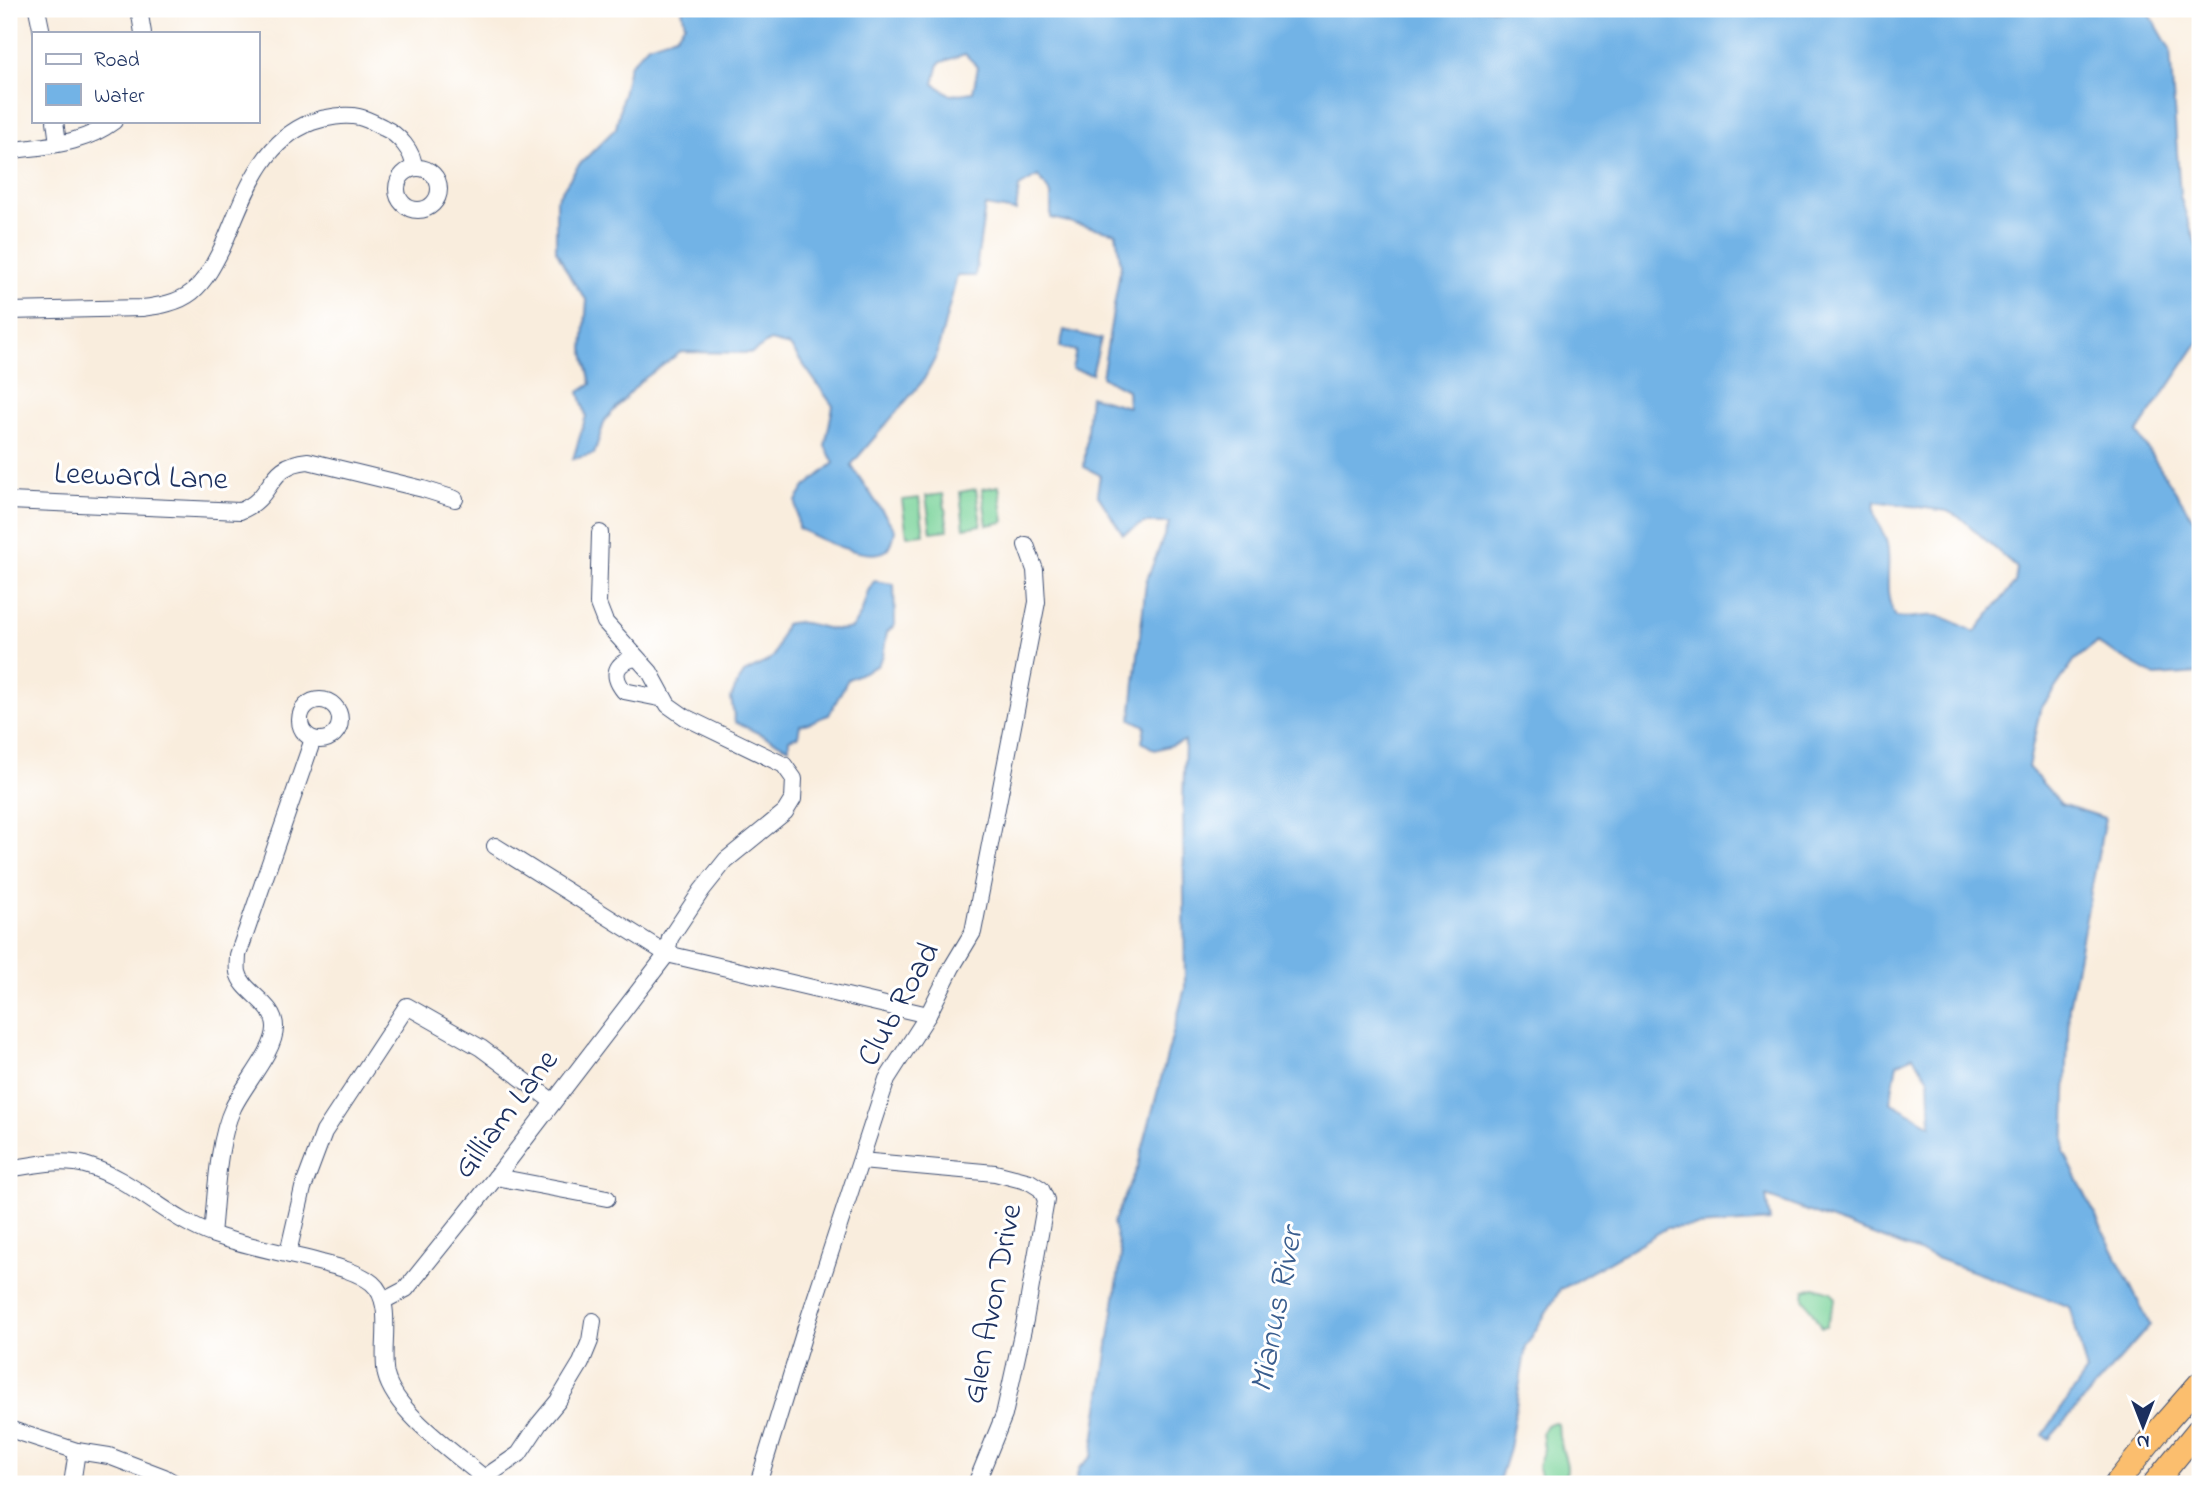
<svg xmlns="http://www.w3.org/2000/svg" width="2209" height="1493" font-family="'Indie Flower',sans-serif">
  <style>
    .green { fill: #7bd49b; stroke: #4b827c; stroke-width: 2 }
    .water { fill: #72b3e6; stroke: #4671a2; stroke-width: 2; fill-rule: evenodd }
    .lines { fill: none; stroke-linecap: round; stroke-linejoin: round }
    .minor-casing { stroke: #3c4c71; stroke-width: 18 }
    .highway-casing { stroke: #3c4c71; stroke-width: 25 }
    .minor { stroke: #fff; stroke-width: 16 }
    .highway { stroke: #fbbe6e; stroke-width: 23 }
    .labels { text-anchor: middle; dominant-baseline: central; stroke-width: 6; stroke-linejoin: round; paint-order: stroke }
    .street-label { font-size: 32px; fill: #1b2f5e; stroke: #fff }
    .water-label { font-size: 33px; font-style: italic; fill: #395d8e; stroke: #fff }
  </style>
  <rect width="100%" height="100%" fill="#fff"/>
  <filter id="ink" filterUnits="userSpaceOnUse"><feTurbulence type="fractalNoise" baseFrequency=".0143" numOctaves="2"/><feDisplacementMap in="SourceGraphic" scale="14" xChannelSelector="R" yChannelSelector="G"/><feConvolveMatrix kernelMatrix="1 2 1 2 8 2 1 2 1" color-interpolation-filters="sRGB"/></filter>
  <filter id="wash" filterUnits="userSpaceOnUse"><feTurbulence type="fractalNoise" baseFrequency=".00686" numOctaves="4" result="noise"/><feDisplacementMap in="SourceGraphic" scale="28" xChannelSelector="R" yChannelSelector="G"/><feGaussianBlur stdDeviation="1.57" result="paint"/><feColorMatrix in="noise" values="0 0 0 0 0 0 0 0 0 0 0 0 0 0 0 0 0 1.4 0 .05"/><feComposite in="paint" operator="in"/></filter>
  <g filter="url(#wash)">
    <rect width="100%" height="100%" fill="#f9eddd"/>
    <g class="green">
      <path d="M 999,486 L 1004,522 L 987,525 L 982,489 Z"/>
      <path d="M 976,489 L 981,525 L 964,528 L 960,492 Z"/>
      <path d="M 943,494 L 948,530 L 931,532 L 926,496 Z"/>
      <path d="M 919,498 L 924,534 L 907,536 L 902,500 Z"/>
      <path d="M 1814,1287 L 1832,1292 L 1836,1298 L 1826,1326 L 1821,1327 L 1804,1298 L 1805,1290 Z"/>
      <path d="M 1554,1422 L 1558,1424 C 1559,1430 1558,1436 1560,1441 C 1562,1454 1577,1476 1556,1480 C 1549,1482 1546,1480 1541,1476 L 1538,1465 L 1544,1449 L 1542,1432 L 1546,1425 Z"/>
    </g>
    <g class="water">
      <path d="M 682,9 L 2147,9 L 2170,49 L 2180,196 L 2200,257 L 2200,340 L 2137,433 L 2200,529 L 2200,673 L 2155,676 L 2096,643 L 2074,661 L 2040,710 L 2028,767 L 2061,804 L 2105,818 L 2069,1007 L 2064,1152 L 2150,1325 L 2049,1439 L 2043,1435 L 2087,1372 L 2070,1307 L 1766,1196 L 1770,1221 L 1667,1228 L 1560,1290 L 1526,1346 L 1509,1449 L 1498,1484 L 1075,1484 L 1079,1468 L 1092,1456 L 1121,1256 L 1113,1223 L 1137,1169 L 1185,988 L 1183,803 L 1185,741 L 1155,750 L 1142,742 L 1145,726 L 1131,719 L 1146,582 L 1169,523 L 1144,523 L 1123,534 L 1097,494 L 1100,475 L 1084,467 L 1090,396 L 1128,407 L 1127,390 L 1102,377 L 1121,265 L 1116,233 L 1051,218 L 1051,194 L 1038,176 L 1019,187 L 1016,211 L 985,206 L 975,276 L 957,276 L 936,357 L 923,381 L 851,465 L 895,530 C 894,536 893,545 887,550 C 868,563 816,538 798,528 L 796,501 L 805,487 L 834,463 L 825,446 L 833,406 L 790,346 L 770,341 L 752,353 L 681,352 L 641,381 L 605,420 L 594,454 L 573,459 L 586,416 L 579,392 L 591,384 L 583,349 L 587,301 L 570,277 L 556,250 L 556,200 L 578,166 L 616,128 L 629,66 L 648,45 L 676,36 L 685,24 ZM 965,54 L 978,67 L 973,92 L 951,95 L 934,84 L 939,63 ZM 1875,501 L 1947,511 L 1961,518 L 2017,568 L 2015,583 L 1975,632 C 1963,627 1950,618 1937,616 C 1922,614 1913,620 1896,617 C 1881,592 1892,570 1887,544 C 1883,527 1872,522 1875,501 ZM 1913,1056 L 1929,1079 L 1931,1125 L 1890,1102 L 1897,1064 Z"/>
      <path d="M 1064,330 L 1101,339 L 1092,374 L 1072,369 L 1076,351 L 1060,347 Z"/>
      <path d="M 874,581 L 894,584 L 895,625 L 887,632 L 883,656 L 877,666 L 848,679 L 829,715 C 818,718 811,724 800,725 L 798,736 L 789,739 L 789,748 L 735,722 L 731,698 L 737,684 L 744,673 L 766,662 L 774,656 L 785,624 C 811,617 825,635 852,628 L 861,614 L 868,591 Z"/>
    </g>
  </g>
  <g filter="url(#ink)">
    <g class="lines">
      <defs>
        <g id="minor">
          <path d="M 37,9 L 42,33"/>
          <path d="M 139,9 L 143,33"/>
          <path d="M 55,121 L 58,143"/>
          <path d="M 9,151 C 48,145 82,145 114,121"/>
          <circle cx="418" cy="189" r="21"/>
          <path d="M 9,311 L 142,308 C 159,306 178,303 192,292 C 206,280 214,264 222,248 C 243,201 259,142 312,122 C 326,117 345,114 359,117 C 368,119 376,124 384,128 C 398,134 414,152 414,168"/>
          <path d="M 9,501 L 240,511 C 276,497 265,465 308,461 L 423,489 L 455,499"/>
          <path d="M 635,658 C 615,663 611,675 624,691 L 664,699"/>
          <circle cx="320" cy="720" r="20"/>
          <path d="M 495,846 L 667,954 L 670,938 L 702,890 L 726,860 L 785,812 L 793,799 L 794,779 L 784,765 L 685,717 L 668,705 L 650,672 L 605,622 L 598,604 L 600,533"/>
          <path d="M 861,1161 L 995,1173 L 1030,1182 L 1041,1189 L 1046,1200 L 1025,1320 L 1004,1415 L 976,1484"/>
          <path d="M 9,1169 C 34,1165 63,1158 88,1166 C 134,1180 168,1219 214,1235 C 249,1247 286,1253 322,1263 C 338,1267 358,1272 372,1283 C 395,1302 380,1348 386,1375 C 395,1412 455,1453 484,1478 L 488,1484"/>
          <path d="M 496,1177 L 607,1198"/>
          <path d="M 212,1234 C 216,1197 217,1142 233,1108 C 243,1086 275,1051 275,1028 C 276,1003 242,993 238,972 C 237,967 238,960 238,955 L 313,739"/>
          <path d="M 288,1253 L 303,1188 L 324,1132 L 407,1006 L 481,1048 L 552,1101"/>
          <path d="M 383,1301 L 406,1289 L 496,1177 L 667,954 L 928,1015"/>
          <path d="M 9,1429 L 77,1451 L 109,1456 L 164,1477 L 176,1484"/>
          <path d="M 484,1478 L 519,1454 L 539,1424 L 558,1401 L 581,1363 L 590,1341 L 593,1321"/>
          <path d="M 72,1484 L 77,1451"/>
          <path d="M 758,1484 L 805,1330 L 887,1079 L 928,1015 L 952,967 L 973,932 L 1037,602 L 1035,570 L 1026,545"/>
        </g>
        <g id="highway">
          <path d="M 2116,1484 L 2164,1424 L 2200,1383"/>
          <path d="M 2154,1484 L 2200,1428"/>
        </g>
      </defs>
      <use href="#minor" class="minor-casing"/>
      <use href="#highway" class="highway-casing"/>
      <use href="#minor" class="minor"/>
      <use href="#highway" class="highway"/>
    </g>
  </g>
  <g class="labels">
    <g class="street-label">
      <text transform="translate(141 478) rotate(2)">Leeward Lane</text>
      <text transform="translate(900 1005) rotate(-61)">Club Road</text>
      <text transform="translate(507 1115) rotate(-53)">Gilliam Lane</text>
      <text transform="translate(994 1304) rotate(-79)">Glen Avon Drive</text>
    </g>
    <g class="water-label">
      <text transform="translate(1278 1310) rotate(-79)">Mianus River</text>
    </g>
  </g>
  <rect width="2209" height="1493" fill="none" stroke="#fff" stroke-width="35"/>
  <rect x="32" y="32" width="228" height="91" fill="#ffffff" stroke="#a4acbf" stroke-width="2"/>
  <rect x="46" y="54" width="35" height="10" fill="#ffffff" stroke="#a4acbf" stroke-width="2"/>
  <text x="94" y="66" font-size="21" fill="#1b2f5e">Road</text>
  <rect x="46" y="84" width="35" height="21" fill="#72b3e6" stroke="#a4acbf" stroke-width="2"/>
  <text x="94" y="102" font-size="21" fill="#1b2f5e">Water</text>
  <g transform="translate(2143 1426) rotate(180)" stroke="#ffffff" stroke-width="5" paint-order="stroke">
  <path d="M0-5L12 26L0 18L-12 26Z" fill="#1b2f5e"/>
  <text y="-10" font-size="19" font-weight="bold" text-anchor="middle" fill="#1b2f5e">N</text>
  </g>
</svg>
